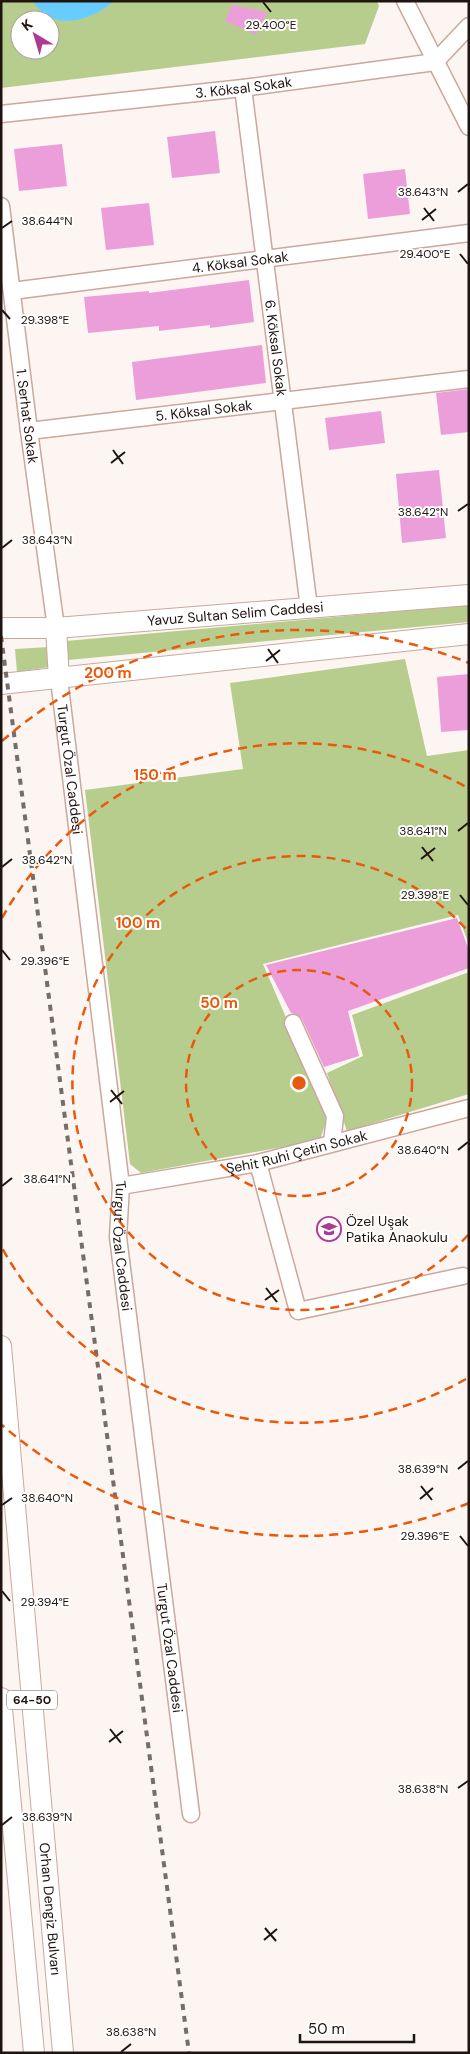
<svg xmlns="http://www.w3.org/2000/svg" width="470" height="2054" font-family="'DM Sans',sans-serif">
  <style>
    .green { fill: #b7cd8e; fill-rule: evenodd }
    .water { fill: #67ccfe }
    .building { fill: #eb9ed9 }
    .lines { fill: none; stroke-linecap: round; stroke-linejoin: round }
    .minor-casing { stroke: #caa89c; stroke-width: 19 }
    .major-casing { stroke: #caa89c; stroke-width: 22 }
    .minor { stroke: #fff; stroke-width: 16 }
    .major { stroke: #fff; stroke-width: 20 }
    .rail { stroke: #766c68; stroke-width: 4; stroke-dasharray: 6 6; stroke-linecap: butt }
    .ticks { fill: none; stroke: #201410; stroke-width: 2 }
    .ring { fill: none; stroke: #e8590c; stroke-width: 2.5; stroke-dasharray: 9 6 }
    .labels { text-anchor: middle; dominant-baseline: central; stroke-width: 4; stroke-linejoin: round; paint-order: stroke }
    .shield { fill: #fff; stroke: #635a58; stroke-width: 1 }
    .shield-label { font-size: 12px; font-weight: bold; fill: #201410 }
    .street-label { font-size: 14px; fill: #201410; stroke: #fff }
    .poi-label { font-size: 14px; fill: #201410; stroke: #fff; text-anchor: start }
    .ticks-label { font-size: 12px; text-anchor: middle; fill: #201410; stroke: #fff; stroke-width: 4; stroke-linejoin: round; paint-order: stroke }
    .centre { fill: #e8590c; stroke: #fff; stroke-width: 2.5 }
    .ring-label { font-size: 15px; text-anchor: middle; font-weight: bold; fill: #e8590c; stroke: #fff; stroke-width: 4; stroke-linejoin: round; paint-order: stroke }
  </style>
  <rect width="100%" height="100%" fill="#fcf5f2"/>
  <g class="green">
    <path d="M 1,1 L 377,1 L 379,6 L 365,44 L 1,88 ZM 20,20 L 50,20 L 50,50 L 20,50 Z"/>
    <path d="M 469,605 L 469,622 L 68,660 L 66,641 Z"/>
    <path d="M 49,647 L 50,667 L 17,672 L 15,649 Z"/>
    <path d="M 405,659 L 427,756 L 469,750 L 469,945 L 458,915 L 263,964 L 328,1115 L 320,1140 L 141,1173 L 130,1164 L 85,790 L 243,769 L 230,683 Z"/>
    <path d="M 469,972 L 469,1094 L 347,1131 L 327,1073 L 363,1056 L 352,1015 Z"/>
  </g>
  <path class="water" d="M 33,1 L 114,1 C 92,21 51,33 33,1 Z"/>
  <g class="building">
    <path d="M 232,5 L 267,12 L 256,35 L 225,21 Z"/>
    <path d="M 215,131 L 220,173 L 172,178 L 167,137 Z"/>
    <path d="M 62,144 L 67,186 L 19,191 L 14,149 Z"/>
    <path d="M 405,169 L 410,214 L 368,219 L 363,174 Z"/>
    <path d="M 149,203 L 154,245 L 106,250 L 101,208 Z"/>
    <path d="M 249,280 L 254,322 L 210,328 L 210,325 L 159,331 L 159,326 L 88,333 L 84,297 L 149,291 L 149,293 Z"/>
    <path d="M 262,345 L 266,383 L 136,400 L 132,362 Z"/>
    <path d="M 469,389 L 469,432 L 441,435 L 436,393 Z"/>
    <path d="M 381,411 L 385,443 L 329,450 L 325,418 Z"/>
    <path d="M 439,470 L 446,538 L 402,543 L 396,474 Z"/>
    <path d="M 469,674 L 469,730 L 441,732 L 437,677 Z"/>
    <path d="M 457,918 L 469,950 L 469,968 L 348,1011 L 359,1056 L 324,1067 L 302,1019 L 298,1015 L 291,1013 L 266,965 Z"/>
  </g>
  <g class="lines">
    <defs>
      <g id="minor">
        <path d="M 405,1 L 469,127"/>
        <path id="s1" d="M 243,88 L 309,608"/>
        <path id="s2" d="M 1,114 L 243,88 L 435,62 L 469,26"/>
        <path id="s3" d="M 1,206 L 29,431 L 56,628"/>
        <path id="s4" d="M 12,291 L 469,233"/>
        <path id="s5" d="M 29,431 L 469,379"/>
        <path id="s6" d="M 59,679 L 121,1186 L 118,1237 L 191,1814"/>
        <path d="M 293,1023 L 335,1116 L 332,1143"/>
        <path d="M 258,1163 L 298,1311 L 463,1276"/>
        <path id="s7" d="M 121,1186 L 258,1163 L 469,1108"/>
      </g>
      <g id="major">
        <path id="s8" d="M 1,628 L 56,628 L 469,595"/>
        <path d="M 56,628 L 59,679"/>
        <path d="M 1,684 L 469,634"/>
        <path id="s9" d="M 1,1346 L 63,2053"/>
        <path d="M 1,1698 L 34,2053"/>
      </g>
    </defs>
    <use href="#minor" class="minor-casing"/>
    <use href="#major" class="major-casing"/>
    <use href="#minor" class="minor"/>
    <use href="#major" class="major"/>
    <path class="rail" d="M 1,636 L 189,2053"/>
  </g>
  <path class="ticks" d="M 263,2 L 271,12M 458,192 L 468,184M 424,208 L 434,221M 422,220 L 436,209M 2,228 L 12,221M 460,254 L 468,264M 2,310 L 10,319M 113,450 L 123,464M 111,463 L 125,452M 458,511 L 468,504M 2,548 L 12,540M 268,649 L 278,663M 266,661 L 280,650M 458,831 L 468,823M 422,847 L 433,861M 421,859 L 435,848M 2,867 L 12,859M 460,895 L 468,905M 2,950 L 10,960M 111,1090 L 122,1104M 110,1102 L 124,1091M 458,1150 L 468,1142M 2,1186 L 12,1178M 266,1288 L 277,1302M 265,1300 L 279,1290M 458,1469 L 468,1461M 421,1486 L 432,1500M 420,1499 L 433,1488M 2,1505 L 12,1498M 460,1536 L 468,1546M 2,1591 L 10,1601M 110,1729 L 121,1743M 109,1742 L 123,1731M 458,1788 L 468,1781M 2,1825 L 12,1817M 265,1928 L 276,1941M 264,1940 L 277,1929M 121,2052 L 131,2044"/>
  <g class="ring">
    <circle cx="299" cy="1083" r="113"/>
    <path d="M468 1235A227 227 0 1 1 468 931"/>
    <path d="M466 1379A340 340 0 0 1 2 1248M2 918A340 340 0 0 1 466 787"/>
    <path d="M469 1503A453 453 0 0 1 2 1425M2 741A453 453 0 0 1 469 663"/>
  </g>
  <defs>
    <symbol id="school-ring" viewBox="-11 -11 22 22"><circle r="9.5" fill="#fff" stroke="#ad3a95" stroke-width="1.5"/><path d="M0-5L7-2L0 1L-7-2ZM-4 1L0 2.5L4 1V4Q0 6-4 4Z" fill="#ad3a95"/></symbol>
  </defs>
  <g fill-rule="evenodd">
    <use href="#school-ring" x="315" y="1215" width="28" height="28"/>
  </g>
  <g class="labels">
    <rect class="shield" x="7" y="1690.5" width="50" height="19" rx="4"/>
    <g class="shield-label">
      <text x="32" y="1700">64-50</text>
    </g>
    <g class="street-label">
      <text stroke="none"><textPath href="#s2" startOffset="244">3. Köksal Sokak</textPath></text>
      <text stroke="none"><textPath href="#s4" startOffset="230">4. Köksal Sokak</textPath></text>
      <text stroke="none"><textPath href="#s1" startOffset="262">6. Köksal Sokak</textPath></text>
      <text stroke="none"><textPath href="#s5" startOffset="176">5. Köksal Sokak</textPath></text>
      <text stroke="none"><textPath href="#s3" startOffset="212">1. Serhat Sokak</textPath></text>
      <text stroke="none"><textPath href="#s8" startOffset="235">Yavuz Sultan Selim Caddesi</textPath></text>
      <text stroke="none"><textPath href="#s6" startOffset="91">Turgut Özal Caddesi</textPath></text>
      <text stroke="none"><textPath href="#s7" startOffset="179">Şehit Ruhi Çetin Sokak</textPath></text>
      <text stroke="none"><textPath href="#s6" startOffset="571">Turgut Özal Caddesi</textPath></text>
      <text stroke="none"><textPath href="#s6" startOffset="976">Turgut Özal Caddesi</textPath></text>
      <text stroke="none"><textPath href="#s9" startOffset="565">Orhan Dengiz Bulvarı</textPath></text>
    </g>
    <g class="poi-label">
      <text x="346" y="1221">Özel Uşak<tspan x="346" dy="16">Patika Anaokulu</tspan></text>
    </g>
  </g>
  <g class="ticks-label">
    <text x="271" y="29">29.400°E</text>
    <text x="423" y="196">38.643°N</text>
    <text x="47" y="225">38.644°N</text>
    <text x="425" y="258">29.400°E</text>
    <text x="45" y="324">29.398°E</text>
    <text x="423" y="516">38.642°N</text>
    <text x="47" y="544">38.643°N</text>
    <text x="423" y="835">38.641°N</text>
    <text x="47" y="864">38.642°N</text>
    <text x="425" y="899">29.398°E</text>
    <text x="45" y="965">29.396°E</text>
    <text x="423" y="1154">38.640°N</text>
    <text x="47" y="1183">38.641°N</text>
    <text x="423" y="1473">38.639°N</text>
    <text x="47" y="1502">38.640°N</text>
    <text x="425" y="1540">29.396°E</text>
    <text x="45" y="1606">29.394°E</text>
    <text x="423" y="1793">38.638°N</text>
    <text x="47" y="1821">38.639°N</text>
    <text x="131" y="2036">38.638°N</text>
  </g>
  <circle cx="299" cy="1083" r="8" class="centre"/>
  <g class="ring-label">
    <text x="108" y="678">200 m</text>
    <text x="155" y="780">150 m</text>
    <text x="138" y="928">100 m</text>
    <text x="219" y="1008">50 m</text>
  </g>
  <rect width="470" height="2054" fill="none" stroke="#201410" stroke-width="5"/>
  <g transform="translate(35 35) rotate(322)"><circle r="24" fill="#ffffff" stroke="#a6a19f"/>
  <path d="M0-4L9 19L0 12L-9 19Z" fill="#ad3a95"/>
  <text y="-8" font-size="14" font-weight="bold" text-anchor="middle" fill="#201410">K</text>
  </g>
  <path d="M300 2034v8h114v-8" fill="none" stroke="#201410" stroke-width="2.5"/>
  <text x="308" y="2034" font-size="15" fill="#201410" stroke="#ffffff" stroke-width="4" paint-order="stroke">50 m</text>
</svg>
